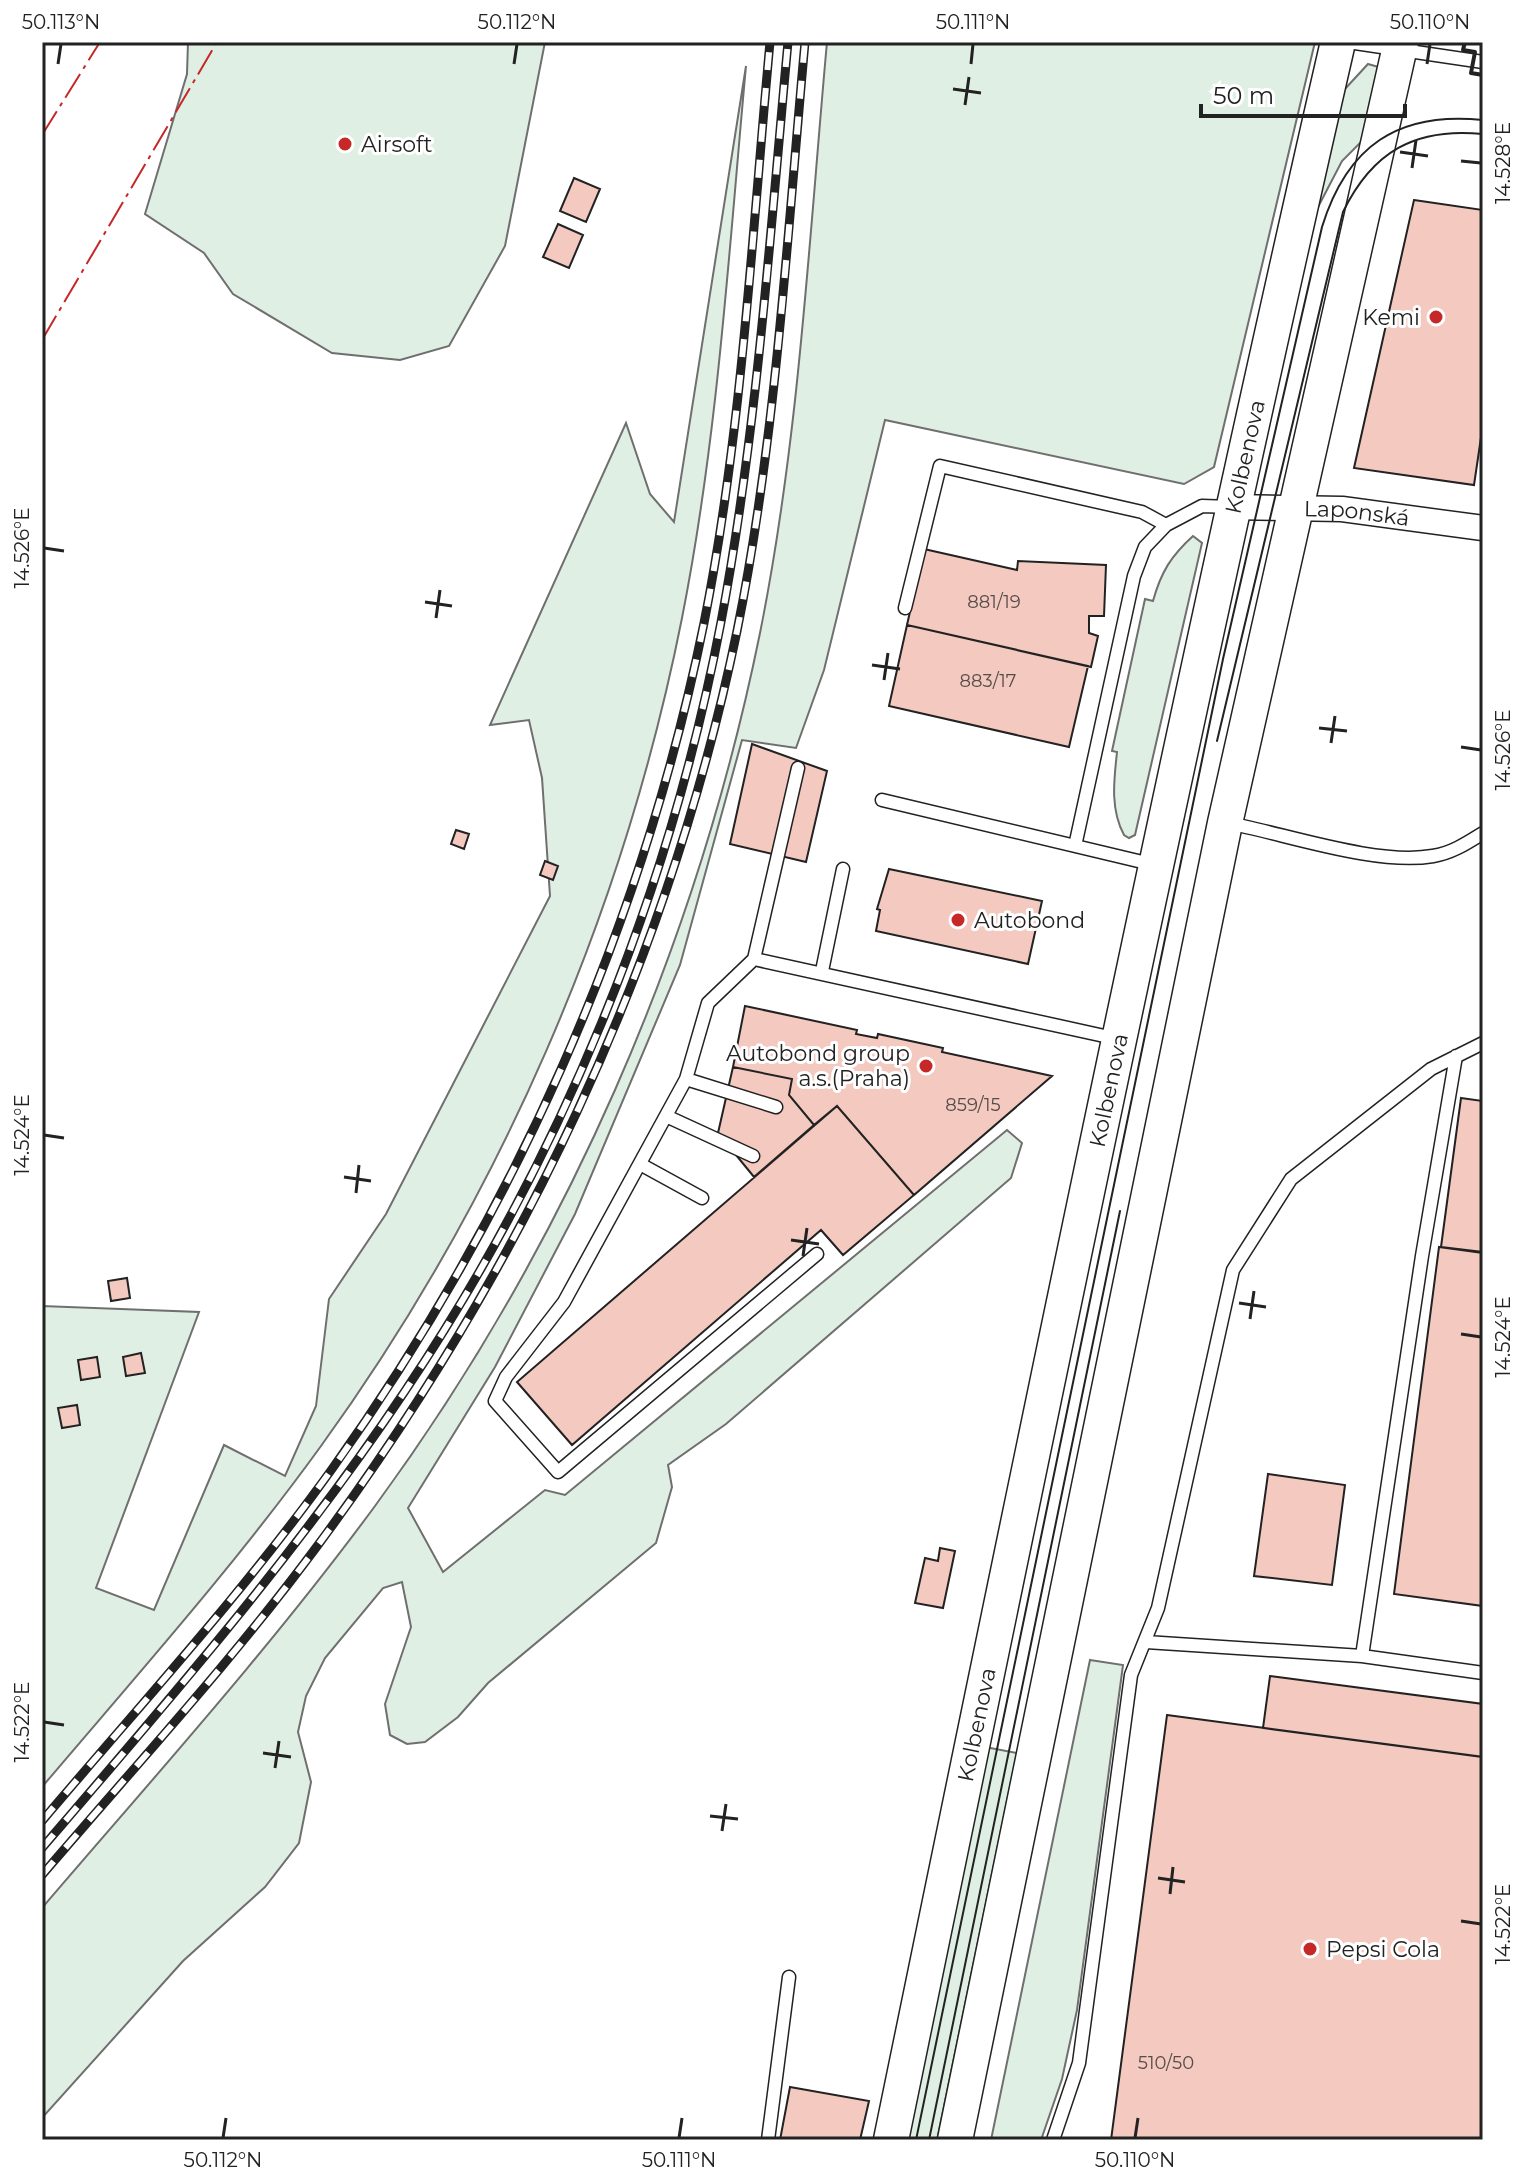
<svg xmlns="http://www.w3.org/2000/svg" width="1525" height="2182" viewBox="0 0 1525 2182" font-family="Montserrat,sans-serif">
<rect width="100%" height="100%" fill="#fff"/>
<!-- green -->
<path fill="#e0efe3" stroke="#6f6f6f" stroke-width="2" d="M188,42h357l-40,204 -56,100 -49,14 -68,-7 -99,-59 -29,-41 -59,-39 42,-140z
M827,42h488l-101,425 -30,17 -299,-64 -61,250 -28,78 -54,-8 -62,225 -105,249 -80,153 -87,141 35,64 102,-82 20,5 442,-365 15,13 -11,35 -285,246 -58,41 4,22 -16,56 -168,140 -30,34 -33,25 -18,2 -17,-9 -5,-31 26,-77 -9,-45 -19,6 -58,70 -19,38 -8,36 13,50 -12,61 -34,44 -82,74 -141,157v-210c113,-132 230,-262 333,-402 190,-259 321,-558 385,-873 39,-194 49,-394 67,-591z
M1368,64l14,4 -17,70 -23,23 -25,48 27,-119z
M746,66c-17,183 -28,370 -64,552 -59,297 -183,582 -361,828 -86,119 -184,229 -279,341v-481l157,6 -103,276 58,22 70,-165 61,31 31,-70 13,-107 57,-85 164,-318 -8,-118 -13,-58 -39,5 136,-302 24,71 24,28z
M1193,536l9,7 -67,292 -6,3 -5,-3c-14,-26 -10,-55 -7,-83l-5,-1 33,-152 8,2c8,-29 18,-45 40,-65z
M1090,1660l33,5 -46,345 -15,69 -21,61h-50z
M985,1747l32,6 -80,387h-29z"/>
<!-- building -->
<path fill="#f3c9c0" stroke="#222" stroke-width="2" d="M574,178l26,11 -14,33 -26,-11z
M1414,200l69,10v214l-9,61 -120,-17z
M558,224l25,11 -14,33 -26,-11z
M924,549l93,21 1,-9 88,4 -2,51h-15v17l9,3 -7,31 -184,-42z
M907,625l181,41 -19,81 -180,-41z
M752,744l75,27 -21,91 -76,-18z
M456,830l13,4 -5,15 -13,-5z
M545,861l13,5 -5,14 -13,-5z
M889,869l153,32 -14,63 -152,-33 4,-21 -3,-1z
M745,1006l112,24 -1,4 21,4 1,-4 65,14 -1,4 110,24 -138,119 -77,-89 -23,19 -25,-30 3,-16 -59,-12z
M733,1067l59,12 -3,16 25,30 -60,52 -36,-44z
M1461,1098l22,3v151l-42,-5z
M837,1106l77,89 -71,60 -22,-25 -249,215 -55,-63z
M1439,1247l44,6v353l-89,-12z
M127,1278l3,20 -19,3 -3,-20z
M141,1353l4,20 -19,3 -3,-19z
M97,1357l3,20 -19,3 -3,-20z
M77,1405l3,20 -18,3 -4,-20z
M1268,1474l77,11 -13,100 -78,-9z
M940,1548l15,3 -12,57 -28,-5 10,-45 13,3z
M1270,1676l213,28v53l-220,-29z
M1167,1715l316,42v383h-372z
M790,2087l79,14 -9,39h-80z"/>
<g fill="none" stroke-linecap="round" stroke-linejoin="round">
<defs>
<path id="service" d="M1348,42l135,20
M905,608l35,-142 202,46 24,13 36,-19 29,1
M882,800l273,65
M1228,823c58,11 149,43 205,33 19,-3 34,-13 50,-23
M1075,846l59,-270 11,-29 21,-22
M754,959l44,-191
M822,971l21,-102
M686,1079l90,28
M666,1116l87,40
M640,1164l62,34
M817,1254l-259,218 -63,-71 11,-24 58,-75 122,-223 22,-76 46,-44 364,80
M1146,1642l216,14 121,17
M1362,1656l60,-400 34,-200
M768,2140l21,-163
M1053,2140l26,-77 52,-388 27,-67 75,-338 58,-91 140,-110 52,-26"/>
<g id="minor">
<path id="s1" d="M1231,507l111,2 141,19"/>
</g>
<g id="secondary">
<path id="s2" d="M891,2140c144,-701 287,-1401 447,-2098"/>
<path d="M955,2140l270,-1317 176,-781"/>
</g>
</defs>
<!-- service casing -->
<use href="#service" stroke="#222" stroke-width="15"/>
<!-- minor casing -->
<use href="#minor" stroke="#222" stroke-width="27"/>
<!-- secondary casing -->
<use href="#secondary" stroke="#222" stroke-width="37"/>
<!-- service -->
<use href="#service" stroke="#fff" stroke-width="12"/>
<!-- minor -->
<use href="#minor" stroke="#fff" stroke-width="24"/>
<!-- secondary -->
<use href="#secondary" stroke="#fff" stroke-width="34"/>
<!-- tram -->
<path stroke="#222" stroke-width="2" d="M1217,741l126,-529c29,-60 72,-85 140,-78
M916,2140l307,-1481 99,-432c25,-81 76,-116 161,-107
M929,2140l191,-929"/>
<defs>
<path id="rail" d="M42,1821c98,-116 202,-229 290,-352 181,-253 310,-541 372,-846 38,-191 48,-388 66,-581
M42,1848c127,-148 255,-295 363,-457 155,-231 264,-495 316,-769 36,-191 49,-387 67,-580
M42,1875c93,-109 191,-215 276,-330 202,-273 350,-580 419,-914 39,-193 50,-393 68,-589"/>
</defs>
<!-- rail casing -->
<use href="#rail" stroke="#222" stroke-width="9"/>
<!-- rail -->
<use href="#rail" stroke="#fff" stroke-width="6" stroke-dasharray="18" stroke-linecap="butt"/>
<!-- wall -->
<path stroke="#222" stroke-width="4" d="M1465,42l-2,8 12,2 -4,21 12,2"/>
<!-- power -->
<path stroke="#c62828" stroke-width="2" stroke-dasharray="28 6 4 6" stroke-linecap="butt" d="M42,135l58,-93
M42,340l175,-298"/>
</g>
<!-- ticks -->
<path fill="none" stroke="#222" stroke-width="3" d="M58,64l3,-20M514,64l3,-20M971,64l2,-20M1427,64l3,-20M953,89l28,4M965,105l4,-28M1400,152l28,4M1461,161l20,2M1412,168l4,-28M44,548l20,3M425,602l27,4M436,618l4,-28M872,665l28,4M884,680l4,-27M1319,728l28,3M1331,743l4,-27M1461,747l20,3M44,1135l20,3M344,1177l27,4M356,1193l3,-28M791,1240l28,4M803,1256l4,-28M1239,1303l27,4M1250,1319l4,-28M1461,1334l20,3M44,1722l20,3M263,1753l28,4M275,1768l4,-27M710,1816l28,3M722,1831l4,-27M1158,1878l27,4M1170,1894l3,-27M1461,1921l20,3M223,2138l3,-20M679,2138l3,-20M1135,2138l3,-20"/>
<!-- markers -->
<g fill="#c62828" stroke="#fff" stroke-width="3">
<circle cx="345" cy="144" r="8"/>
<circle cx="1436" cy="317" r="8"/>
<circle cx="958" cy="920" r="8"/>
<circle cx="926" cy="1066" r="8"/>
<circle cx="1310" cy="1949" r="8"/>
</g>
<g text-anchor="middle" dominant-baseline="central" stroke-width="6" stroke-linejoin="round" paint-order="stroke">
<!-- number labels -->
<g font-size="18" fill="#564c4a">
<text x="994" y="602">881/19</text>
<text x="988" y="681">883/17</text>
<text x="973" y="1105">859/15</text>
<text x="1166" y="2063">510/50</text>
</g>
<!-- poi labels -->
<g font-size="22" fill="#222" stroke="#fff" text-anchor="start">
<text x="361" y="144">Airsoft</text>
<text x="1420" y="317" text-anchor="end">Kemi</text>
<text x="974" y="920">Autobond</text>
<text x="910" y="1053" text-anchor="end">Autobond group<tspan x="910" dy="25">a.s.(Praha)</tspan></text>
<text x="1326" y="1949">Pepsi Cola</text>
</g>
<!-- street labels -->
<g font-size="22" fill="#222" stroke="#fff">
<text stroke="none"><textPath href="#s2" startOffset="1720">Kolbenova</textPath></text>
<text stroke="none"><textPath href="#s1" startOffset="126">Laponská</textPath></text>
<text stroke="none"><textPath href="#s2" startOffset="1072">Kolbenova</textPath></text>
<text stroke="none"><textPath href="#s2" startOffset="424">Kolbenova</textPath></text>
</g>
</g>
<!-- border -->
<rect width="1525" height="2182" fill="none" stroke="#ffffff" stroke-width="88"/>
<!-- scale -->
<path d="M1201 104v12h204v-12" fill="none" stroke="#222222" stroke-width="4"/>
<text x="1213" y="104" font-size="24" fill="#222222" stroke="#ffffff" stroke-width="6" paint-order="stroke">50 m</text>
<rect x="44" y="44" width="1437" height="2094" fill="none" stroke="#222" stroke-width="3"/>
<g font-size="20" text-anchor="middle" fill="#222">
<text x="61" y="29">50.113°N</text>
<text x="517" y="29">50.112°N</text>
<text x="973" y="29">50.111°N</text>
<text x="1430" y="29">50.110°N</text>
<text transform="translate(1503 163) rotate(-90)" y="7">14.528°E</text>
<text transform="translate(22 548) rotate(-90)" y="7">14.526°E</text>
<text transform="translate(1503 750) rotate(-90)" y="7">14.526°E</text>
<text transform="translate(22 1135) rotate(-90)" y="7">14.524°E</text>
<text transform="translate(1503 1337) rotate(-90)" y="7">14.524°E</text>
<text transform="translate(22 1722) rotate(-90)" y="7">14.522°E</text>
<text transform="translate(1503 1924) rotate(-90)" y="7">14.522°E</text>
<text x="223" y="2167">50.112°N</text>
<text x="679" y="2167">50.111°N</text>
<text x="1135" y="2167">50.110°N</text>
</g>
</svg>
